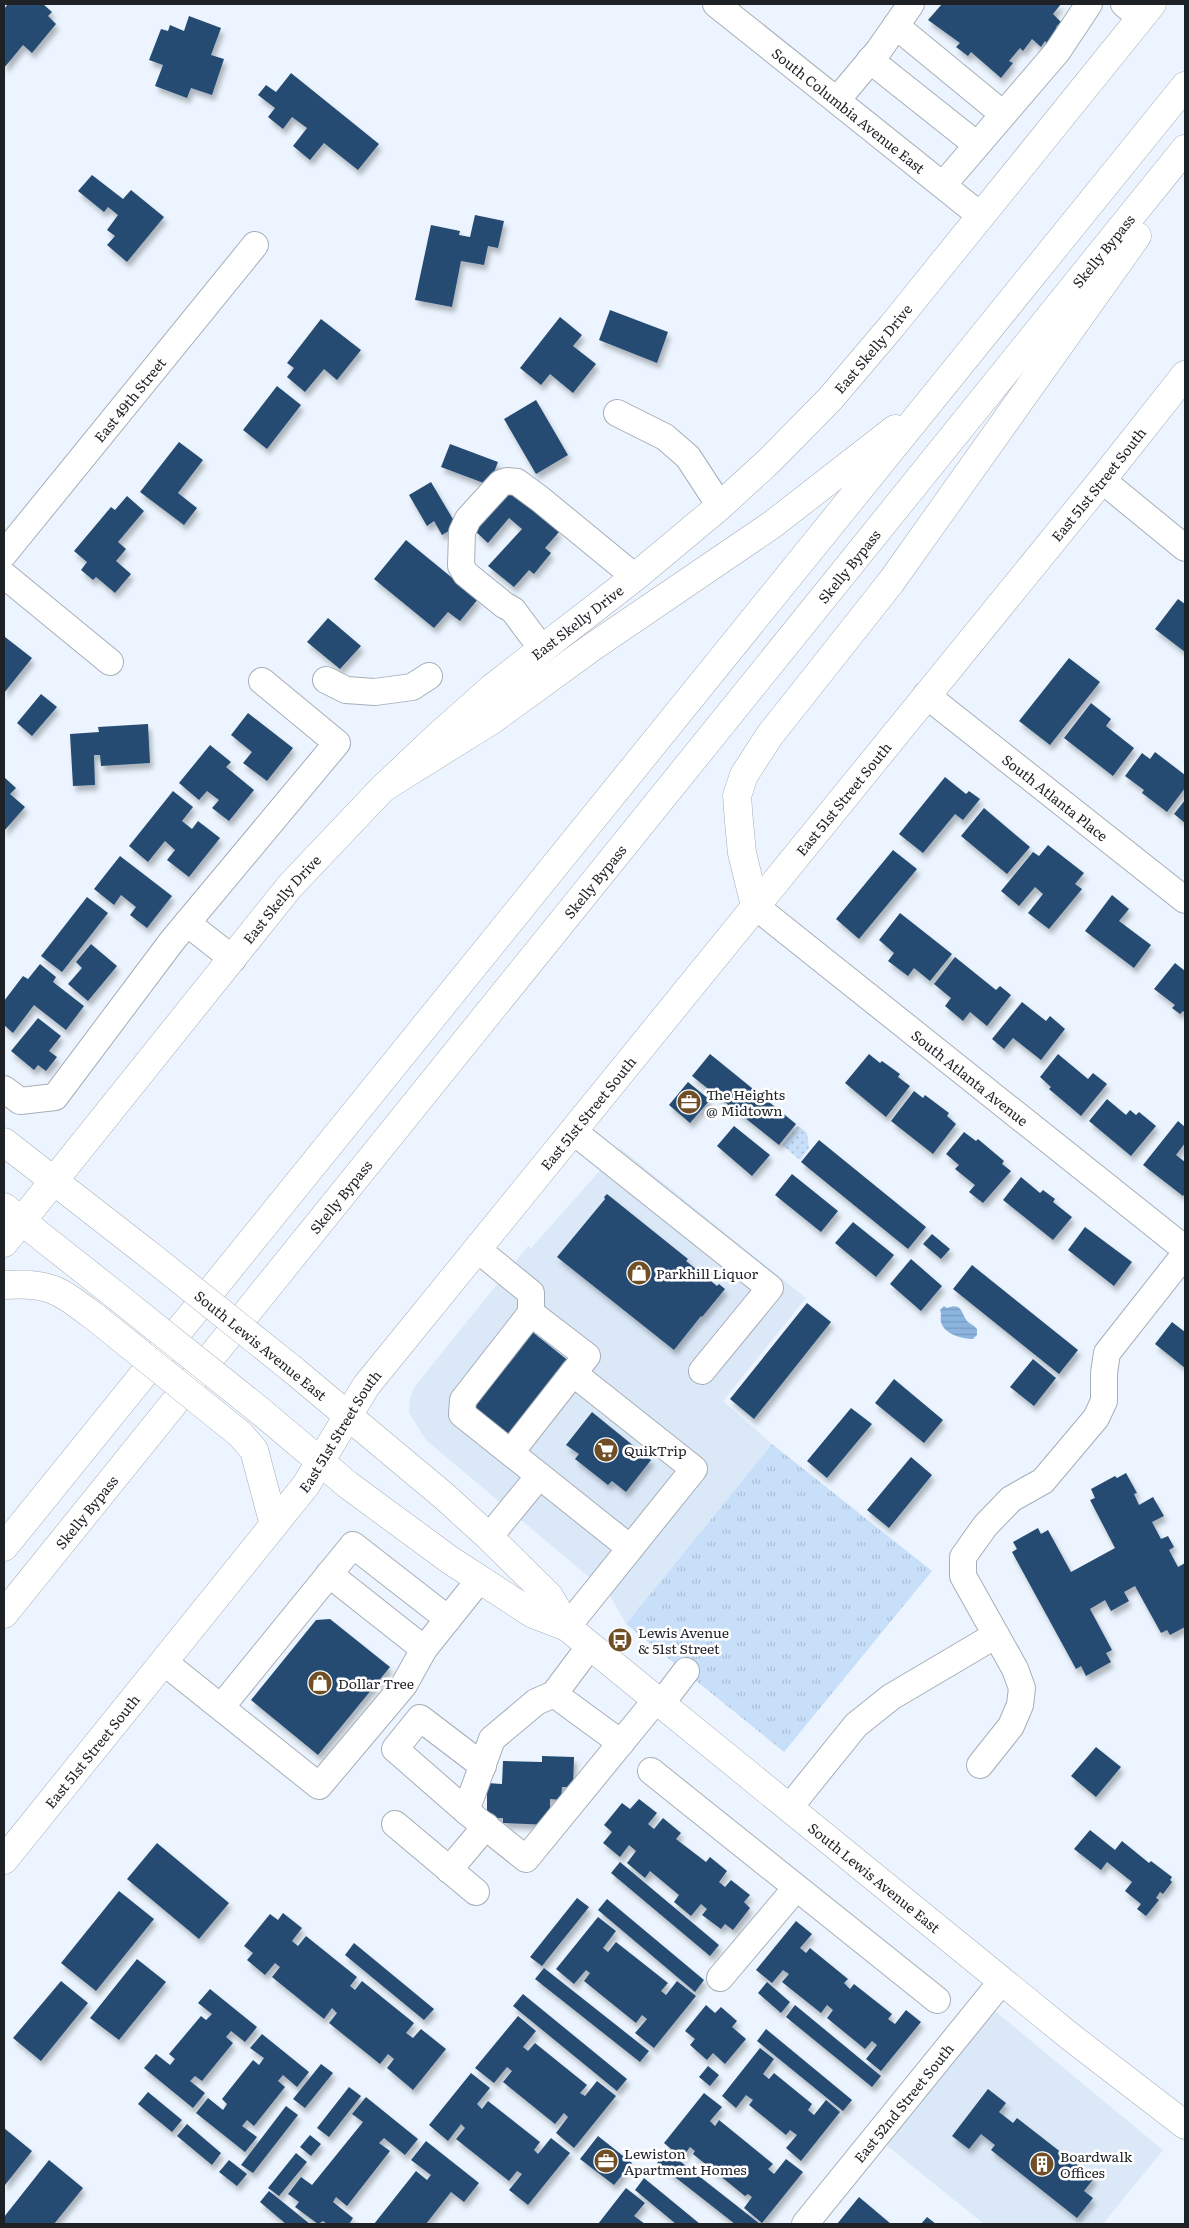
<svg xmlns="http://www.w3.org/2000/svg" width="1189" height="2228" viewBox="0 0 1189 2228" font-family="Literata,serif">
<defs>
<pattern id="grass-tufts" width="24" height="20" patternUnits="userSpaceOnUse" patternTransform="scale(1.25)"><rect width="24" height="20" fill="#c8dff9"/><path d="M3 7l-1-3M5 7V3M7 7l1-3M15 17l-1-3M17 17v-4M19 17l1-3" fill="none" stroke="#abbfd5"/></pattern>
<pattern id="park-dots" width="8" height="8" patternUnits="userSpaceOnUse" patternTransform="scale(1.25)"><rect width="8" height="8" fill="#c8dff9"/><path d="M2 2h.1M6 6h.1" fill="none" stroke="#abbfd5" stroke-width="1.8" stroke-linecap="round"/></pattern>
<pattern id="water-rules" width="6" height="5" patternUnits="userSpaceOnUse" patternTransform="scale(1.25)"><rect width="6" height="5" fill="#8bb4df"/><path d="M0 2.5h6" fill="none" stroke="#789abf"/></pattern>
<filter id="shadow"><feDropShadow dx="3" dy="5.5" stdDeviation="2.5" flood-color="#0004"/></filter>
</defs>
<rect width="100%" height="100%" fill="#ecf5ff"/>
<!-- built -->
<path fill="#dae8f8" d="M620,1148l186,150 -83,103 49,43 -146,180 -17,-30 -183,-154 -17,-27 1,-15 5,-12 113,-140 3,2z
M995,2011l168,139 -60,74h-119l-98,-79z"/>
<!-- grass -->
<path fill="url(#grass-tufts)" d="M772,1444l160,127 -148,181 -158,-128z"/>
<!-- park -->
<path fill="url(#park-dots)" d="M798,1126l9,7 2,15 -9,12 -18,-15z"/>
<!-- water -->
<path fill="url(#water-rules)" d="M944,1306l3,2c16,-6 14,6 20,13 3,3 7,4 10,8v6l-4,4c-11,0 -29,-5 -32,-17 -1,-5 1,-7 -1,-12z"/>
<!-- building -->
<path fill="#274c72" filter="url(#shadow)" d="M8,4h35l9,8 -4,4 8,8 -24,29 -9,-8 -19,23v-59z
M942,4h119l-8,10 8,8 -5,5 4,2 -12,15 -3,-3 -4,6 -9,-8 -9,12 -3,-3 -11,13 4,2 -12,15 -30,-26 -3,4 -12,-9 4,-4 -32,-23z
M189,16l32,12 -10,27 13,4 -12,36 -21,-7 -4,10 -32,-12 8,-21 -14,-5 12,-31 7,2 2,-6 14,6z
M291,73l88,71 -21,26 -34,-27 -14,17 -17,-14 14,-18 -15,-11 -9,12 -15,-12 7,-9 -17,-13 8,-10 10,7z
M92,175l31,24 8,-9 33,27 -37,45 -20,-17 8,-9 -8,-6 11,-15 -10,-8 -4,5 -26,-21z
M475,215l29,6 -6,27 -10,-2 -4,19 -23,-4 -9,46 -37,-7 16,-75 29,6 -1,4 11,2z
M610,310l58,22 -11,31 -58,-23z
M560,317l22,18 -9,11 23,18 -23,29 -23,-19 -9,11 -21,-17z
M321,319l40,31 -24,30 -13,-11 -19,23 -18,-15 7,-9 -7,-5z
M277,386l24,19 -34,44 -24,-19z
M536,400l32,55 -32,19 -32,-55z
M179,442l24,18 -25,33 19,15 -13,17 -44,-33z
M450,444l48,18 -9,23 -48,-18z
M431,482l26,44 -15,9 -8,-14 -7,5 -18,-31z
M509,490l50,42 -14,16 6,5 -17,21 -5,-4 -15,17 -26,-21 34,-37 -13,-11 -21,25 -13,-12z
M127,496l17,15 -26,31 8,7 -10,12 15,13 -16,19 -19,-16 -3,3 -12,-10 6,-8 -13,-11 37,-44 4,3z
M406,540l72,59 -18,22 -12,-9 -14,16 -60,-49z
M1178,599l7,5v48l-30,-23z
M328,618l33,28 -21,23 -33,-27z
M5,637l27,21 -28,35v-55z
M1069,658l31,24 -50,63 -31,-24z
M41,694l16,13 -25,29 -15,-13z
M1091,703l20,16 -5,7 28,22 -21,28 -49,-38z
M248,713l45,35 -26,33 -24,-18 9,-11 -21,-17z
M148,724l2,39 -49,3 -1,-11h-6l1,30 -22,1 -3,-52 29,-2 -1,-5z
M210,745l21,17 -5,5 28,23 -25,31 -17,-13 7,-8 -12,-9 -8,9 -20,-17z
M1155,752l30,23v13l-18,24 -25,-19 2,-3 -19,-14 17,-23 8,6z
M4,777l12,11 -6,6 15,13 -21,24z
M945,777l21,17 3,-3 11,8 -17,21 -8,-6 -32,39 -24,-19z
M173,791l20,16 -11,14 10,8 6,-8 22,17 -31,39 -22,-17 8,-10 -10,-9 -17,21 -19,-16z
M1185,800v23l-11,-9z
M984,808l46,39 -23,27 -46,-38z
M1048,845l36,28 -9,11 7,5 -33,40 -21,-16 15,-19 -8,-7 -16,19 -18,-15 32,-39 6,4z
M893,850l24,19 -58,70 -23,-20z
M120,856l52,40 -25,32 -17,-13 6,-8 -15,-12 -7,10 -20,-16z
M1112,895l17,14 -10,12 32,24 -17,23 -49,-37z
M87,897l21,16 -46,59 -21,-16z
M900,913l52,41 -22,27 -16,-13 -6,8 -20,-15 6,-8 -15,-13z
M91,944l26,22 -29,35 -20,-17 14,-16 -6,-6z
M955,957l41,33 4,-4 11,9 -24,31 -17,-14 -7,9 -18,-15 6,-8 -17,-14z
M1175,963l10,8v42l-2,-2 -3,3 -8,-6 3,-3 -21,-16z
M40,964l16,13 -3,5 31,24 -18,24 -32,-25 -21,28 -9,-8v-24l19,-25 5,3z
M1022,1002l24,19 4,-5 15,13 -24,31 -28,-22 -9,11 -12,-10z
M38,1018l23,18 -12,15 8,6 -11,14 -8,-6 -4,5 -23,-19z
M710,1054l86,70 -17,21 -87,-69z
M869,1054l11,9 2,-2 18,13 -2,3 12,9 -24,31 -41,-34z
M1058,1054l30,25 5,-6 14,11 -26,32 -32,-27 2,-2 -11,-10z
M688,1082l22,18 -20,23 -21,-18z
M914,1091l9,7 2,-3 24,18 -2,3 9,8 -23,30 -42,-33z
M1107,1099l19,16 4,-5 6,5 3,-3 17,14 -25,30 -42,-35z
M1178,1121l7,6v16l-9,12 9,7v31l-2,3 -40,-31z
M734,1126l36,29 -18,21 -35,-30z
M964,1132l12,9 2,-2 26,22 -2,3 9,7 -28,32 -14,-11 6,-7 -20,-16 4,-4 -13,-11z
M819,1140l107,87 -18,22 -107,-87z
M792,1174l46,37 -17,21 -46,-37z
M1021,1177l19,16 3,-3 12,9 -2,3 19,15 -19,23 -50,-40z
M607,1194l81,65 -2,2 31,25 2,-2 6,5 -23,28 -1,-1 -27,34 -117,-93 48,-58 -1,-2z
M853,1222l41,33 -18,22 -41,-34z
M1085,1227l47,35 -18,24 -46,-36z
M932,1234l18,15 -9,10 -18,-15z
M911,1259l31,27 -21,25 -31,-27z
M972,1265l106,85 -19,24 -106,-85z
M807,1303l24,19 -77,97 -24,-20z
M1172,1322l13,10v36l-30,-24z
M530,1330l40,32 -63,79 -41,-32z
M1033,1359l23,19 -22,28 -24,-19z
M894,1379l49,41 -19,23 -49,-40z
M851,1408l21,16 -45,54 -20,-17z
M592,1412l59,48 -25,32 -14,-11 -4,4 -33,-26 4,-5 -13,-9z
M911,1457l21,18 -43,53 -22,-18z
M1126,1473l11,20 -3,1 5,11 14,-8 11,19 -12,6 9,17 7,-3 6,11 -5,3 9,17 7,-4v64l-15,8 -3,-5 -6,3 -26,-47 -11,6 5,9 -18,10 -6,-11 -15,9 22,41 -6,3 5,9 -25,14 -5,-10 -5,3 -64,-117 5,-3 -4,-7 25,-14 3,6 7,-4 23,42 44,-24 -25,-48 5,-2 -4,-9 24,-13 2,2z
M330,1619l60,48 -72,88 -67,-55 65,-80z
M1096,1747l25,20 -25,30 -25,-21z
M542,1756l32,1 -1,30h-11l-1,13 -11,-1v26l-47,-2v-5h-16v-35l15,1 1,-23 39,1z
M639,1799l18,14 -9,11 6,5 9,-11 18,15 -5,6 30,23 4,-5 17,14 -8,11 6,5 6,-7 19,15 -6,7 6,6 -17,22 -8,-6 -4,5 -19,-14 5,-6 -6,-5 -10,12 -17,-14 5,-7 -29,-24 -5,7 -18,-15 9,-12 -7,-6 -9,12 -17,-14 9,-11 -8,-7 18,-22 8,6z
M1090,1830l25,20 7,-9 27,22 2,-2 21,16 -2,3 2,2 -9,12 -3,-2 -4,6 3,2 -13,16 -9,-7 4,-5 -16,-13 7,-9 -25,-20 -6,8 -27,-21z
M157,1843l72,60 -30,36 -72,-60z
M620,1862l99,83 -9,11 -99,-83z
M119,1891l35,28 -58,72 -35,-28z
M577,1898l12,9 -47,59 -12,-9z
M607,1899l97,81 -9,12 -97,-82z
M283,1913l19,15 -10,13 6,5 8,-10 51,41 -7,9 5,4 7,-9 52,42 -8,10 7,5 8,-9 25,20 -33,41 -26,-22 7,-9 -6,-5 -8,10 -51,-41 8,-10 -5,-5 -8,11 -52,-42 8,-10 -5,-4 -10,12 -18,-15 6,-7 -9,-7 26,-32 8,6z
M598,1917l18,14 -13,17 5,4 8,-10 52,41 -7,8 5,4 11,-14 19,15 -42,52 -19,-15 12,-14 -5,-4 -6,8 -52,-42 6,-8 -4,-3 -12,14 -18,-15z
M796,1921l16,13 -12,14 6,5 4,-5 38,31 -4,4 6,6 4,-5 38,30 -4,5 7,5 11,-14 15,12 -40,49 -15,-12 11,-14 -5,-4 -7,8 -38,-31 6,-8 -6,-5 -6,8 -39,-31 7,-8 -6,-4 -11,13 -16,-13z
M354,1943l80,66 -10,11 -79,-65z
M137,1959l29,23 -47,58 -29,-22z
M544,1968l105,83 -9,11 -105,-83z
M61,1981l27,22 -47,58 -28,-23z
M767,1982l23,20 -9,11 -23,-20z
M210,1989l47,38 -12,15 -14,-11 -5,6 7,6 -31,38 -7,-5 -5,5 15,12 -12,15 -49,-40 12,-14 14,11 5,-6 -6,-5 32,-38 5,4 6,-6 -14,-11z
M523,1994l104,85 -10,12 -104,-85z
M706,2005l9,8 6,-6 16,14 -5,6 14,12 -21,25 -12,-11 -6,7 -17,-15 5,-6 -10,-8z
M795,2005l86,71 -9,11 -86,-70z
M518,2016l18,15 -13,16 5,4 7,-8 52,42 -7,8 5,3 12,-15 19,15 -42,52 -18,-15 12,-16 -4,-4 -9,11 -52,-42 9,-11 -5,-4 -13,16 -19,-15z
M766,2029l86,71 -9,11 -86,-70z
M262,2034l47,38 -12,15 -14,-12 -5,6 7,6 -31,39 -7,-6 -5,6 15,11 -12,15 -49,-39 12,-15 15,12 4,-6 -5,-5 31,-39 6,5 5,-7 -14,-10z
M760,2048l14,11 -11,15 6,5 5,-6 38,31 -4,6 6,5 12,-15 14,12 -39,49 -15,-13 11,-13 -7,-5 -4,5 -37,-30 4,-5 -7,-5 -10,13 -14,-12z
M321,2064l12,9 -28,35 -12,-9z
M708,2066l11,9 -9,11 -11,-9z
M471,2073l19,15 -13,16 5,5 6,-8 52,41 -6,8 4,4 13,-16 19,15 -42,52 -19,-15 13,-16 -5,-3 -8,10 -53,-42 9,-11 -4,-4 -13,17 -19,-16z
M349,2087l12,9 -32,41 -12,-9z
M988,2089l18,14 -7,9 14,11 4,-5 77,60 -10,13 9,7 -16,20 -86,-68 4,-5 -14,-11 -12,15 -17,-13z
M148,2092l34,28 -10,12 -34,-28z
M704,2093l18,14 -12,14 5,5 4,-6 54,44 -5,5 6,5 12,-15 17,13 -41,51 -18,-15 8,-11 -4,-3 -3,2 -52,-42 2,-3 -5,-4 -8,11 -18,-15z
M366,2097l52,42 -13,16 -21,-17 -5,5 11,8 -43,55 -11,-9 -3,5 20,16 -4,6h-22l-4,-3 -5,3 -23,-17 4,-5 -11,-8 13,-17 11,8 51,-63 -11,-8z
M286,2106l12,9 -45,58 -12,-8z
M187,2124l34,29 -9,12 -35,-29z
M4,2128l28,23 -27,34 -1,-1z
M310,2135l11,9 -10,12 -11,-9z
M598,2136l34,27 -18,22 -34,-26z
M426,2141l53,42 -15,19 -13,-10 -25,32h-52l42,-53 11,9 4,-5 -20,-15z
M667,2151l93,73h-25l-78,-61z
M296,2153l11,9 -28,34 -11,-8z
M49,2160l34,28 -29,36h-50v-7z
M229,2160l18,14 -10,12 -18,-14z
M644,2178l56,46h-24l-41,-34z
M626,2188l19,15 -11,13 11,8h-47z
M269,2191l41,33h-24l-26,-22z
M859,2197l32,27h-54z
M927,2217l9,7h-15z"/>
<g fill="none" stroke-linecap="round" stroke-linejoin="round">
<defs>
<g id="minor">
<path id="s1" d="M716,4l265,212"/>
<path d="M1124,4l17,14"/>
<path d="M896,26l107,88"/>
<path d="M870,60l107,85"/>
<path d="M837,100l42,-50 32,-46"/>
<path d="M943,185l114,-133 32,-48"/>
<path d="M617,413l48,24 23,20 32,49"/>
<path d="M1102,480l83,68"/>
<path id="s2" d="M4,554l251,-309"/>
<path d="M4,575l106,87"/>
<path d="M542,649l-29,-39 -9,-5 -38,-31 -5,-8 1,-34 6,-13 33,-36 6,-2 10,1 23,17 95,78"/>
<path d="M326,680l20,10 29,2 37,-5 17,-11"/>
<path id="s3" d="M926,695l259,205"/>
<path id="s4" d="M755,906l430,343"/>
<path d="M187,923l46,36"/>
<path d="M4,1089l16,12 35,-4 117,-156 165,-198 -75,-62"/>
<path d="M573,1131l197,157 -68,83"/>
<path d="M477,1249l54,44v20l56,43 -14,17 121,96 -127,158"/>
<path d="M531,1313l-68,87 -1,14 168,134"/>
<path d="M511,1452l62,-79"/>
<path d="M489,1537l50,-61"/>
<path d="M329,1574l95,75"/>
<path d="M590,1646l-36,48 -18,8 -44,37 -26,72 60,48 130,-159"/>
<path d="M164,1662l155,124 85,-101 20,-36 56,-70"/>
<path d="M554,1694l67,49"/>
<path d="M661,1704l25,-33"/>
<path d="M222,1706l131,-161 95,74"/>
<path d="M980,1765l31,-39 9,-21 2,-17 -7,-19 -52,-93v-19l22,-31 26,-27 32,-18 53,-63 8,-17v-28l3,-20 78,-99"/>
<path d="M651,1771l286,229"/>
<path d="M789,1808l67,-83 35,-28 105,-62"/>
<path d="M466,1811l-71,-62 25,-31 63,48"/>
<path d="M395,1824l81,68"/>
<path d="M449,1870l37,-44"/>
<path d="M720,1978l76,-90"/>
<path id="s5" d="M805,2224l197,-243"/>
</g>
<g id="major">
<path d="M4,1142l144,112"/>
<path d="M4,1207l110,87"/>
<path id="s6" d="M4,1243l286,-357 93,-98 55,-52 54,-48 143,-111 85,-71 49,-45 61,-62 62,-73 260,-322"/>
<path d="M4,1285c47,-3 56,6 92,33"/>
<path d="M292,1369l152,127 45,41 60,59 18,31"/>
<path id="s7" d="M259,1410l89,75 102,75 83,54 34,13 505,411 113,87"/>
<path d="M240,1434l14,16 20,75"/>
<path id="s8" d="M4,1860l302,-375 60,-99 736,-906 83,-105"/>
</g>
<g id="highway">
<path d="M383,788l109,-68 99,-72 182,-124 122,-95"/>
<path d="M755,906l-13,-53 -3,-31 -2,-26 7,-21 26,-40 121,-153 246,-346"/>
<path d="M4,1547l1181,-1461"/>
<path id="s9" d="M4,1614l1181,-1465"/>
</g>
</defs>
<!-- minor casing -->
<use href="#minor" stroke="#a6aeb7" stroke-width="28"/>
<!-- major casing -->
<use href="#major" stroke="#a6aeb7" stroke-width="29"/>
<!-- highway casing -->
<use href="#highway" stroke="#a6aeb7" stroke-width="29"/>
<!-- minor -->
<use href="#minor" stroke="#fff" stroke-width="26"/>
<!-- major -->
<use href="#major" stroke="#fff" stroke-width="28"/>
<!-- highway -->
<use href="#highway" stroke="#fff" stroke-width="28"/>
<defs>
<path id="major-bridge" d="M148,1254l144,115
M114,1294l145,116
M96,1318l144,116"/>
</defs>
<!-- major-bridge casing -->
<use href="#major-bridge" stroke="#a6aeb7" stroke-width="29" stroke-linecap="butt"/>
<!-- major-bridge -->
<use href="#major-bridge" stroke="#fff" stroke-width="28"/>
</g>
<!-- icons -->
<defs>
<symbol id="office-disc" viewBox="-11 -11 22 22"><circle r="9.5" fill="#704f26" stroke="#fff"/><path d="M-6-3h4V-5.5h4V-3h4V5H-6ZM-1-4.5V-3h2v-1.5ZM-6 0V1H6V0Z" fill="#fff"/></symbol>
<symbol id="shop-disc" viewBox="-11 -11 22 22"><circle r="9.5" fill="#704f26" stroke="#fff"/><path d="M-5-2.5h2.3a2.7 3.5 0 0 1 5.4 0H5L5.5 6h-11ZM-1.5-2.5h3a1.5 2.3 0 0 0-3 0Z" fill="#fff"/></symbol>
<symbol id="supermarket-disc" viewBox="-11 -11 22 22"><circle r="9.5" fill="#704f26" stroke="#fff"/><path d="M-6-5.5h2.5l.6 2H6L4.5 2H-2.5L-4.4-4H-6ZM-1.5 3.2a1.3 1.3 0 1 0 .1 0ZM3 3.2a1.3 1.3 0 1 0 .1 0Z" fill="#fff"/></symbol>
<symbol id="bus-disc" viewBox="-11 -11 22 22"><circle r="9.5" fill="#704f26" stroke="#fff"/><path d="M-5-6H5V4H4V6H2V4H-2V6H-4V4H-5ZM-3.5-4V0h7V-4ZM-3.5 1.2v1.5H-2V1.2ZM2 1.2v1.5H3.5V1.2Z" fill="#fff"/></symbol>
<symbol id="building-disc" viewBox="-11 -11 22 22"><circle r="9.5" fill="#704f26" stroke="#fff"/><path d="M-4-6H4V6H1V3H-1V6H-4ZM-2.5-4.3h1.7v1.8h-1.7ZM.8-4.3h1.7v1.8H.8ZM-2.5-1h1.7V.8h-1.7ZM.8-1h1.7V.8H.8Z" fill="#fff"/></symbol>
</defs>
<g fill-rule="evenodd">
<use href="#office-disc" x="675" y="1088" width="28" height="28"/>
<use href="#shop-disc" x="625" y="1259" width="28" height="28"/>
<use href="#supermarket-disc" x="592" y="1436" width="28" height="28"/>
<use href="#bus-disc" x="606" y="1626" width="28" height="28"/>
<use href="#shop-disc" x="306" y="1669" width="28" height="28"/>
<use href="#office-disc" x="592" y="2147" width="28" height="28"/>
<use href="#building-disc" x="1028" y="2150" width="28" height="28"/>
</g>
<g text-anchor="middle" dominant-baseline="central" stroke-width="5" stroke-linejoin="round" paint-order="stroke">
<!-- street labels -->
<g font-size="14" fill="#1e2125" stroke="#fff">
<text stroke="none"><textPath href="#s1" startOffset="170">South Columbia Avenue East</textPath></text>
<text stroke="none"><textPath href="#s9" startOffset="1751">Skelly Bypass</textPath></text>
<text stroke="none"><textPath href="#s6" startOffset="1252">East Skelly Drive</textPath></text>
<text stroke="none"><textPath href="#s2" startOffset="199">East 49th Street</textPath></text>
<text stroke="none"><textPath href="#s8" startOffset="1759">East 51st Street South</textPath></text>
<text stroke="none"><textPath href="#s9" startOffset="1346">Skelly Bypass</textPath></text>
<text stroke="none"><textPath href="#s6" startOffset="848">East Skelly Drive</textPath></text>
<text stroke="none"><textPath href="#s3" startOffset="165">South Atlanta Place</textPath></text>
<text stroke="none"><textPath href="#s8" startOffset="1354">East 51st Street South</textPath></text>
<text stroke="none"><textPath href="#s9" startOffset="941">Skelly Bypass</textPath></text>
<text stroke="none"><textPath href="#s6" startOffset="442">East Skelly Drive</textPath></text>
<text stroke="none"><textPath href="#s4" startOffset="275">South Atlanta Avenue</textPath></text>
<text stroke="none"><textPath href="#s8" startOffset="949">East 51st Street South</textPath></text>
<text stroke="none"><textPath href="#s9" startOffset="536">Skelly Bypass</textPath></text>
<text transform="translate(261 1345) rotate(39)">South Lewis Avenue East</text>
<text stroke="none"><textPath href="#s8" startOffset="545">East 51st Street South</textPath></text>
<text stroke="none"><textPath href="#s9" startOffset="131">Skelly Bypass</textPath></text>
<text stroke="none"><textPath href="#s8" startOffset="140">East 51st Street South</textPath></text>
<text stroke="none"><textPath href="#s7" startOffset="775">South Lewis Avenue East</textPath></text>
<text stroke="none"><textPath href="#s5" startOffset="156">East 52nd Street South</textPath></text>
</g>
<!-- poi labels -->
<g font-size="14" fill="#1e2125" stroke="#fff" text-anchor="start">
<text x="706" y="1094">The Heights<tspan x="706" dy="16">@ Midtown</tspan></text>
<text x="656" y="1273">Parkhill Liquor</text>
<text x="624" y="1450">QuikTrip</text>
<text x="638" y="1632">Lewis Avenue<tspan x="638" dy="16">&amp; 51st Street</tspan></text>
<text x="338" y="1683">Dollar Tree</text>
<text x="624" y="2153">Lewiston<tspan x="624" dy="16">Apartment Homes</tspan></text>
<text x="1060" y="2156">Boardwalk<tspan x="1060" dy="16">Offices</tspan></text>
</g>
</g>
<!-- border -->
<rect width="1189" height="2228" fill="none" stroke="#1e2125" stroke-width="10"/>
</svg>
